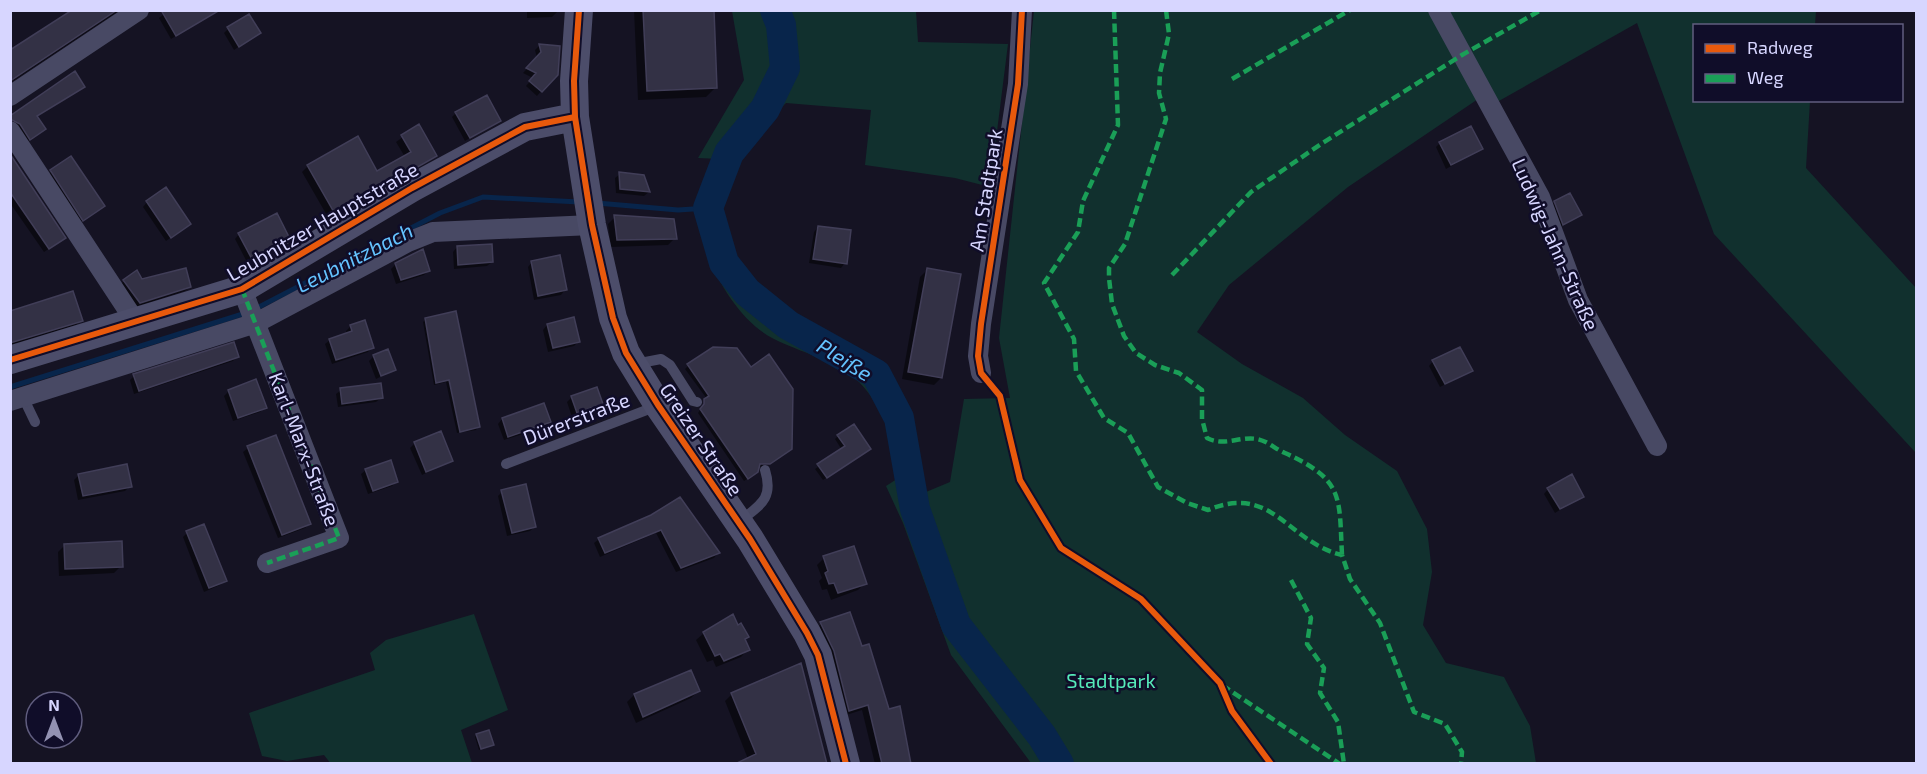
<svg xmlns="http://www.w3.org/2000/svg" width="1927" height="774" viewBox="0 0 1927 774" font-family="'Exo 2',sans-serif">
<rect width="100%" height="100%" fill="#151323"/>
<!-- green -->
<path fill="#11302e" d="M732,11h184l2,31 90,2 -18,143 -35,-9 -90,-13 6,-55 -85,-7 -40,40 -17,29 -10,42 11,38 14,25 36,31 92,49 22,33 18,43 6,44 8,15 24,-10 14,-83 46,-1 -11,-60 35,-327h782l-1,14 -121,1v74l116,1 -4,67 110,120v165l-202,-219 -77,-211 -147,83 -6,-11 -136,92 -119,98 -32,47 45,32 61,34 42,37 52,36 30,58 5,43 -9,53 23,38 58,14 26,49 6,37h-505l-80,-108 -48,-132 -17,-37 14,-9c-7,-36 -15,-68 -41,-95 -17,-19 -62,-31 -85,-43 -39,-19 -74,-83 -75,-125 -1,-13 15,-42 21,-55l-22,-1 46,-78z
M474,614l34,96 -47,20 11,33 -141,1 -7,-9 -37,6 -25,-5 -13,-43 126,-43 -5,-17 16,-13z"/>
<!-- shadow -->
<path fill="#0007" d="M75,10h45l-110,73v-31z
M169,10l39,6 -37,23 -12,-21z
M527,10h32l-7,7 -25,1z
M634,10h78l4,77 -10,10 -68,3z
M228,29l31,4 -25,17 -10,-17z
M540,45l16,29 -19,22 -11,-10 7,-8 -10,-5 14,-15 -2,-8z
M83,87l-47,30 3,16 -14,10 -15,-25z
M456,113l43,7 -34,21 -13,-24z
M418,126l17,29 -106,64 -27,-47 6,-6 69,7 28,-16 -9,-15z
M1440,143l41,6 -35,20 -10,-22z
M10,156l49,86 -15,10 -34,-49z
M51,172l52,34 -25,18 -31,-48z
M620,174l23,3 6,15 -5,4 -28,-3 -1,-15z
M147,202l43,22 -24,17 -23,-34z
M1555,202l25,13 -22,13 -8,-21z
M615,217l60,21 -7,7 -57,2 -3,-23z
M818,227l27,36 -4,5 -32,-5 5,-31z
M239,234l50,6 -40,26 -14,-27z
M457,247l35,15 -5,4 -33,3 -1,-17z
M532,262l33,28 -4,5 -27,5 -6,-33z
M396,264l33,6 -5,5 -28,9 -5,-15z
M927,270l14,108 -7,7 -32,-6 18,-102z
M137,272l5,9 48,6 -5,4 -50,16 -16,-22z
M10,312l71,8 -5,5 -66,20z
M426,319l52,108 -2,3 -19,3 -11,-51 -12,3 -11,-63z
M547,325l32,16 -5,5 -26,6 -5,-22z
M351,326l21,21 -4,5 -36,12 -7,-20 5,-4 17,-6 -1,-3z
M374,356l20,14 -18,9 -7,-18z
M237,357l-4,4 -99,33 -4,-14 4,-4z
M1433,361l38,10 -31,16 -11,-21z
M688,366l99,86 -22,15h-7l-5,8 -9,6 -46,-68 9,-14 -22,-30z
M341,390l40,8 -5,4 -38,5 -2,-13z
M229,391l36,16 -5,5 -27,9 -9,-25z
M572,397l29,7 -5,5 -24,8 -5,-15z
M502,419l47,3 -4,5 -41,13 -6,-16z
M838,436l28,16 -43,28 -8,-11 27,-19 -7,-11z
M415,443l36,18 -29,14 -12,-27z
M248,448l62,75 -5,5 -27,10 -35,-86z
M366,470l31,11 -5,5 -24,8 -7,-20z
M79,475l51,11 -5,5 -47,9 -4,-20z
M1548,489l34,7 -27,17 -11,-19z
M502,492l33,34 -5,5 -23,5 -9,-40z
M652,516l66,37 -4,5 -38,14 -20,-39 -56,24 -6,-14 5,-4z
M187,533l38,48 -5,4 -16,7 -21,-55z
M65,545l56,21 -7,7 -55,3 -1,-24z
M824,558l41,25 -7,7 -27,10 -4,-11 -5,1 -3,-9 3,-3 -5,-13z
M849,614l12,34 47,116h-33l-13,-54 -19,6 -28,-86 6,-6z
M704,633l40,7 4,9 -7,8 -25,10 -3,-7 -6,2 -11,-22z
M800,665l25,99 -77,-5 -23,-58 7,-7z
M690,672l8,19 -7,7 -55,25 -9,-21 7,-7z
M477,735l15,10 -13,5 -4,-13z"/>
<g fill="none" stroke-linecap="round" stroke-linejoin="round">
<!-- stream -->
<path stroke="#08254b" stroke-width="5" d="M597,203l81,7 30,-2
M255,309l185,-96 43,-16 96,5
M10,387l236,-74"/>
<!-- river -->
<path stroke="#08254b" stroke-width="30" d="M775,10l6,15 4,43 -20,41 -36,44 -21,55 16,55 23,29 41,33 88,49 23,44 16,91 41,116 86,111 17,28"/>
</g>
<!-- building -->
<path fill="#333145" stroke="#413e58" stroke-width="1.5" d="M72,10h45l-107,71v-31z
M161,10h59l-44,26z
M643,10h71l3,78 -70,3z
M249,14l12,19 -22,14 -12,-20z
M539,44l21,2 -2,29 -16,17 -13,-11 7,-8 -10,-5 15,-16z
M75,71l10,16 -48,29 9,13 -16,11 -10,-16 -10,-5v-3z
M487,95l14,26 -31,17 -15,-26z
M419,124l18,32 -102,58 -28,-49 51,-29 19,35 34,-19 -10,-17z
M1471,126l12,23 -32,16 -12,-23z
M10,154l56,84 -17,11 -39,-57z
M71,156l34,50 -22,15 -33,-51z
M619,172l25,3 6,17 -30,-3z
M166,187l25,37 -20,14 -25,-37z
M1570,193l12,22 -19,10 -9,-24z
M277,213l14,28 -37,22 -16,-30z
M614,215l60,4 3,20 -60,1z
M818,226l33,4 -4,34 -34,-5z
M492,244l1,18 -35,3 -1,-19z
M423,249l7,22 -29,9 -6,-17z
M560,255l7,35 -29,6 -7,-35z
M186,268l5,19 -51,16 -17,-23 14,-10 5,9z
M927,268l34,6 -19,104 -34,-6z
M73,291l10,30 -73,22v-32z
M456,311l24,116 -20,5 -11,-52 -13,3 -11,-65z
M574,317l6,25 -27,6 -6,-24z
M365,320l9,28 -38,12 -7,-21 23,-8 -2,-6z
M234,342l5,15 -100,34 -6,-17z
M713,347l24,1 14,19 18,-13 24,35 -1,60 -22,15h-10l-2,8 -10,7 -48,-70 4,-5v-5l5,-3 -22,-32z
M1460,347l13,24 -28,13 -13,-24z
M388,349l8,21 -15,6 -8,-21z
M256,379l11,29 -29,10 -10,-28z
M381,383l2,15 -41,6 -2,-16z
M597,387l6,17 -26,9 -6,-17z
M544,403l7,19 -43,15 -6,-19z
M854,424l17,25 -44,29 -10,-14 28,-18 -8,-11z
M441,431l12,30 -27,11 -12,-30z
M276,435l35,89 -29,11 -35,-89z
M391,460l7,22 -25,9 -8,-22z
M127,464l5,23 -49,9 -5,-22z
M1572,474l12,23 -24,12 -13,-21z
M526,484l10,43 -24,6 -11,-43z
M680,497l40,56 -39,15 -20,-38 -56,23 -7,-15 53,-23z
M204,524l23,57 -18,7 -23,-57z
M122,541l1,26 -58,2 -1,-25z
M854,546l13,38 -29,9 -4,-10 -5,1 -4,-11 3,-2 -5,-15z
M850,612l12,34 7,-2 20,65 11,-3 11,58h-29l-14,-59 -19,6 -15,-60 -14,-29z
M733,614l5,11 3,-2 8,14 -4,2 5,11 -26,11 -4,-7 -5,2 -12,-24z
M801,663l26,101h-92l21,-10 -25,-61z
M691,670l9,21 -57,26 -9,-23z
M489,730l5,15 -13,4 -5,-15z"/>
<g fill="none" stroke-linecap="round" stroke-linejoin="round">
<!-- lane -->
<path stroke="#484964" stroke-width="10" d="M635,364l26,-5 9,6 23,36 4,1
M23,397l12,25
M506,464l151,-58
M739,522c21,-17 35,-23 26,-52"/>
<!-- street -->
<path stroke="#484964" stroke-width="20" d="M1438,10l102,187 38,103 79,146
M10,96l129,-86
M10,131l125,190
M242,289l97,249 -72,25
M981,373l-3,-17 3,-32 37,-240 4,-74
M10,401l246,-78 152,-81 25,-10 159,-7"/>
<!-- secondary -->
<path stroke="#4c4d6a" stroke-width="28" d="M579,10l-5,71 1,36 17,108 21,93 13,35 32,52 92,134 57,94 11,22 28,109
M10,360l232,-71 170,-101 113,-61 50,-10"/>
<!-- quiet -->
<path stroke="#1a9f57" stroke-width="4.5" stroke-dasharray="9 4.5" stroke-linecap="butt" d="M1114,10l4,115 -35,76 -5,31 -34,51 30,56 2,32 28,47 24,15 30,54 29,16 21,7c65,-27 79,32 134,45l8,24 30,44 34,89 31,12 17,28 -1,12
M1166,10l3,24 -9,39 -1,20 7,26 -41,125 -16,24v10l3,26 12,32 12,17 19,12 24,8 23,17v29l5,19c18,9 32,-2 50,1 11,2 18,10 28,14 59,27 54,43 57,102
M1232,79l118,-69
M1172,275l79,-83 70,-48 141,-89 79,-45
M242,289l97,249 -72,25
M1291,580l20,38 -4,26 17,24 -4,25 18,29 6,42
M1222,685l118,79"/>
<defs>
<path id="cycleway" d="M579,10l-5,71 1,36 17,108 21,93 13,35 32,52 92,134 57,94 11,22 28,109
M1022,10l-4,74 -37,240 -3,32 3,17 19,23 20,84 41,68 80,51 79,84 12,28 39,53
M10,360l232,-71 170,-101 113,-61 50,-10"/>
</defs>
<!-- cycleway casing -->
<use href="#cycleway" stroke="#100d29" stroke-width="10"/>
<!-- cycleway -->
<use href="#cycleway" stroke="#e8590c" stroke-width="6"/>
</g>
<g text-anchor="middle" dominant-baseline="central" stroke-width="5" stroke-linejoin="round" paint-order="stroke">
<!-- street labels -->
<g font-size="20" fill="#d7d6ff" stroke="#100d29">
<text transform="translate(985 190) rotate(-81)">Am Stadtpark</text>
<text transform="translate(322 221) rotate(-30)">Leubnitzer Hauptstraße</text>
<text transform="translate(1556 244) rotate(66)">Ludwig-Jahn-Straße</text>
<text transform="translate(576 418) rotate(-21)">Dürerstraße</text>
<text transform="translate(702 439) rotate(56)">Greizer Straße</text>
<text transform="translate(305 449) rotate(69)">Karl-Marx-Straße</text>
</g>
<!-- park labels -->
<g font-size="20" fill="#56ebba" stroke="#100d29">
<text x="1111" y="680">Stadtpark</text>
</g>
<!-- water labels -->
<g font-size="21" font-style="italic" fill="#64c3ff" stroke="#100d29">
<text transform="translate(354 257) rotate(-27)">Leubnitzbach</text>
<text transform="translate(845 359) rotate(32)">Pleiße</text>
</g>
</g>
<!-- border -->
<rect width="1927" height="774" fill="none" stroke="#d7d6ff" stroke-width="24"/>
<!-- legend -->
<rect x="1693" y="24" width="210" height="78" fill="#100d29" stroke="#605d7f" stroke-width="1.5"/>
<rect x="1705" y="44" width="30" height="9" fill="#e8590c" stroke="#605d7f" stroke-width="1.5"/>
<text x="1747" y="54" font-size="18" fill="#d7d6ff">Radweg</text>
<rect x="1705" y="74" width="30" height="9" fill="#1a9f57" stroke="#605d7f" stroke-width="1.5"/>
<text x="1747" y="84" font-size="18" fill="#d7d6ff">Weg</text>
<!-- north arrow -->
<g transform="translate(54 720)"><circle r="28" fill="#100d29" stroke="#605d7f" stroke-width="1.5"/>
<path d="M0-4.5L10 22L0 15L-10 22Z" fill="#9392b2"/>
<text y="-9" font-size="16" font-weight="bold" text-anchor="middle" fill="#d7d6ff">N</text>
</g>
</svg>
